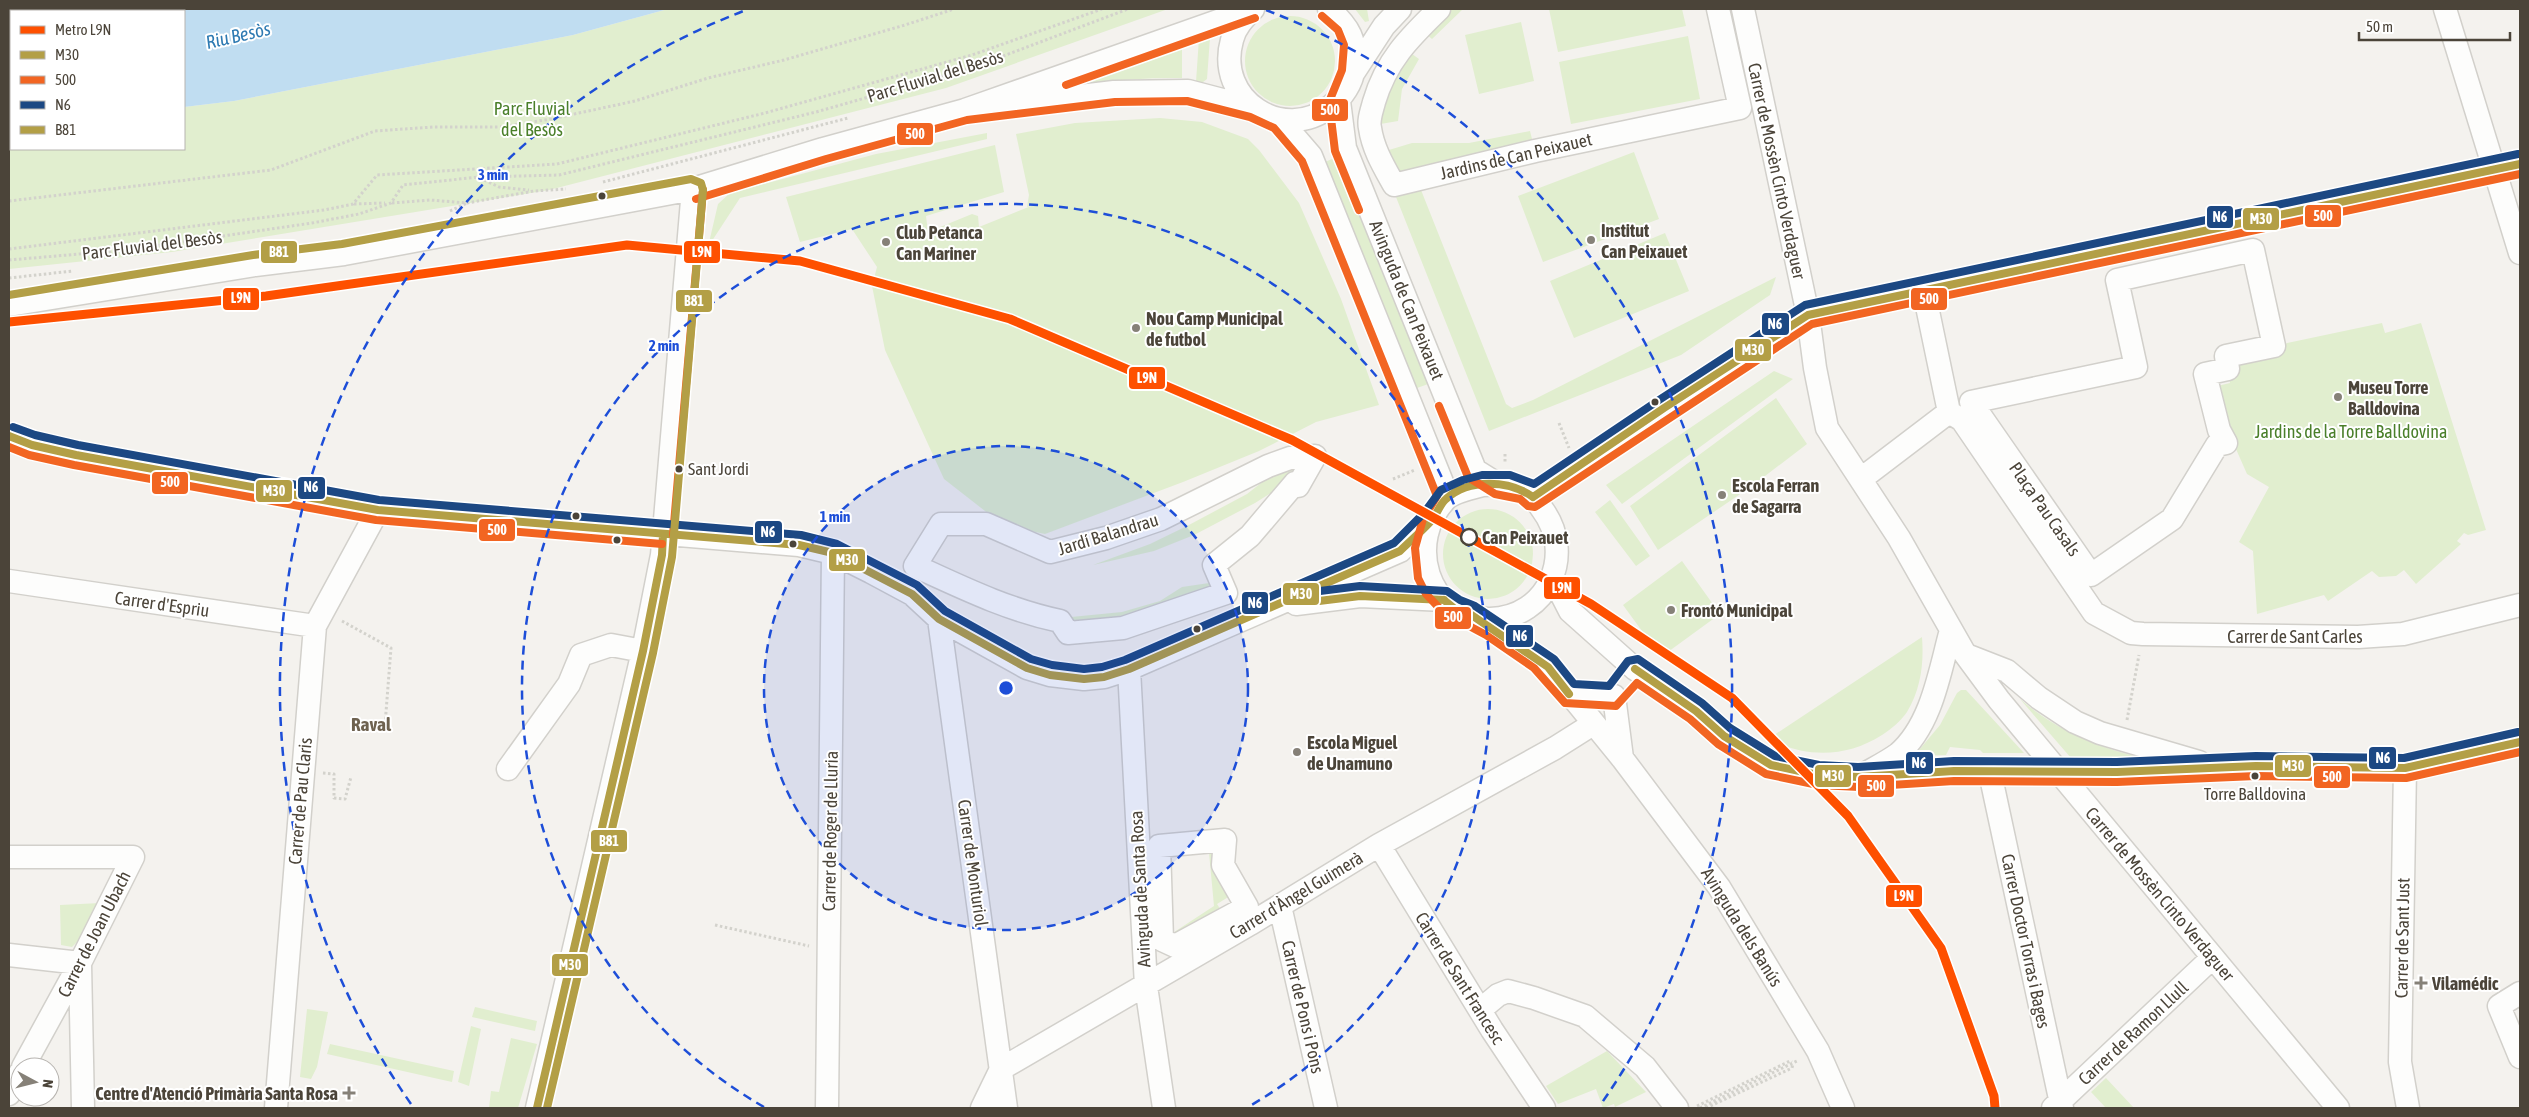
<svg xmlns="http://www.w3.org/2000/svg" width="2529" height="1117" viewBox="0 0 2529 1117" font-family="'Asap Condensed',sans-serif">
<rect width="100%" height="100%" fill="#f4f2ee"/>
<!-- green -->
<path fill="#e1eecf" d="M668,9h500l-222,79 -397,102 -377,62 -163,17v-145h2v25h173v-42l50,-6 339,-66z
M1355,9h12l2,12 -4,1z
M1439,9h24l-31,30 -13,-11z
M1549,9h133l4,17 -128,26z
M1245 61a45 45 0 1 1 90 0a45 45 0 1 1-90 0Z
M1521,22l13,59 -55,13 -14,-59z
M1208,36l2,2 -3,41 -4,3h-7l3,-44z
M1688,36l12,63 -129,25 -12,-62z
M1182,43v35c-53,-1 -102,6 -154,16z
M1401,46l18,13 -17,30 -4,32 -29,5z
M1160,118l42,4 46,17 11,11 40,53 42,96 38,106 -63,17 -57,29 -76,31 -138,52 -19,-4 -32,-12 -50,-39 -59,-129 -13,-64 5,-19 -25,-38 -52,13 -14,-45 209,-52 9,47 -78,24 2,16 44,-18 6,2 1,11 62,-25 -14,5 2,-12 -13,-61 59,-11z
M1530,131l5,20 -141,34 -15,-32 33,-10h57z
M987,133v6l-247,59 -32,49 10,-43 12,-11 146,-39z
M1634,152l25,67 -116,43 -25,-66z
M1339,156l92,227 -14,5 -92,-226z
M1421,190l85,214 6,4 21,-8 243,-123 -6,18 -89,60 -192,76 -93,-234z
M1665,233l24,58 -115,47 -24,-57z
M2382,323l3,10 36,-10 65,207 -18,5 -4,-2 -7,8 4,3 -45,40 -12,-14 -8,6 -17,1 -7,-6 -44,30 -4,-6 -67,19 -4,-63 -14,-9 30,-55 -22,-13 -38,-86 21,-5 -4,-27z
M1774,371l19,8 -171,125 -16,-19z
M1776,398l31,46 -55,42 -94,64 -28,-44z
M1315,456l-30,28 -30,19 -61,32 -40,16 -61,14 57,-21 37,-18 60,-32 23,-18z
M1610,500l40,56 -14,10 -41,-54z
M1443 554a45 45 0 1 1 90 0a45 45 0 1 1-90 0Z
M1682,561l38,53 -59,43 -38,-52z
M1216,582l-35,25 -17,8 -98,7 5,-5 51,-5 38,-11 22,-14z
M1922,637c2,26 -1,52 -15,75 -6,9 -16,17 -25,23 -36,23 -76,23 -114,4z
M1961,690h5l58,63h-41l-3,-3 -30,-3 -4,8 -32,1 26,-31 17,-32z
M2020,699c36,31 79,50 125,59h-74z
M1208,842l30,49 -21,13 9,14 -64,22 52,-34z
M100,903l-21,37 -7,7 -11,-2 -1,-40z
M475,1007l62,14 -2,10 -63,-14z
M307,1009l21,3 -11,55 -6,12 -11,-2z
M471,1026l10,3 -12,57 -11,-4z
M511,1038l26,6 -19,64h-29l2,-17 8,1z
M330,1044l124,27 -2,11 -125,-28z
M1607,1051l39,41 -31,15 -1,-3 -11,4 -7,-19 -38,15 -12,-18z
M2106,1078l28,30h-28l-15,-16z"/>
<!-- water -->
<path fill="#c0ddf1" d="M9,9h659l-95,26 -339,66 -50,6v-96h-173v113h-2z"/>
<g fill="none" stroke-linecap="round" stroke-linejoin="round">
<defs>
<path id="minor" d="M1253,9c-9,9 -18,18 -21,31 -17,60 51,104 99,66 12,-9 21,-23 23,-38 3,-28 -5,-41 -25,-59
M1439,9c-30,29 -53,52 -65,93 -2,8 -6,18 -4,26 3,21 14,39 24,57l141,-34 205,-43 -22,-99
M1743,9l65,306 7,53 12,60 72,110 66,116 34,46 339,408
M2445,9l75,244
M1354,72l30,-46 16,-17
M1339,101l6,47 130,322 24,15
M1005,105l109,-13 74,-1 65,17
M1280,120l31,36 137,341
M2253,250l21,96 -48,10 2,13 -23,5 14,56 7,13 -9,2 -45,74 -81,56 -120,-173 165,-35 -19,-87z
M1924,292l25,120 13,8 132,193 37,20 12,1 215,3 45,-3 117,-29
M9,305l246,-40 89,-11 349,-65 130,-40 142,-39 287,-101
M9,436l23,9 44,10 302,55 421,35 34,8 38,19 41,22 27,25 88,49 23,7 34,4 20,-2 25,-8 271,-118 32,-31
M1315,456l-17,30 -3,-3 -45,53 -36,29 12,28 -103,35 -55,5 -8,-12c-52,-11 -97,-33 -145,-55l26,-42h45l64,28 56,-14 55,-19 107,-53 22,-8z
M1861,479l88,-67
M1483,485c13,0 28,-2 41,5 8,3 13,12 18,19 34,45 6,109 -52,110 -63,1 -86,-79 -43,-121 9,-7 25,-10 36,-13z
M1533,497l131,-89 144,-93 712,-151
M1553,578l17,33 65,58 61,42 28,25 47,29 47,10 40,2 96,-6 62,2
M9,581l306,45
M1296,604l64,-8 84,4
M1470,614l78,53 74,91 97,129 99,164 25,57
M939,619l67,489
M1966,655l41,16 32,27 36,24 25,11 99,29
M1129,669l17,317 18,122
M1569,694l45,2
M1614,696l8,62
M2405,768l-5,294 8,46
M508,769l61,-85 12,-29 30,-10 32,6
M2117,772l139,-6 149,2 115,-26
M1990,773l72,335
M1861,776c12,-7 26,-14 37,-22 34,-29 42,-84 53,-124
M1225,840l-2,25 24,42 -72,39 -13,-6 -3,-94z
M1379,845l113,185 52,78
M9,857h124l-53,106 -57,104
M1280,906l46,202
M9,955l71,8
M80,964l3,144
M2520,993l-21,13 21,51
M1480,1010l18,-15 10,-4 26,7 51,18 60,51 32,41
M1001,1069l249,-145 129,-79 176,-97 38,-24
M9,1094l11,-21
M276,1108l39,-482 63,-116
M537,1108l106,-457 19,-96 31,-366
M827,1108l6,-555
M982,1108l19,-39
M2053,1108l159,-150"/>
</defs>
<!-- minor casing -->
<use href="#minor" stroke="#d2d0cb" stroke-width="25"/>
<!-- path -->
<path stroke="#d3d2cc" stroke-width="3" stroke-dasharray="2.5 2.5" stroke-linecap="butt" d="M480,178l19,9 30,3
M603,182l245,-64
M9,201l262,-31 104,-39 58,-4h68l50,-8 84,-18 73,-23 76,-18 121,-35 49,-16
M392,203l38,-3 37,3 67,-12 32,-2
M354,204l31,-1
M450,211l17,-8
M9,249l315,-39 29,-6 24,-29 180,-11 208,-51 207,-58 130,-46
M9,260l118,-10 185,-27 47,-9 32,-11 12,-18 76,-8 80,-2 257,-63 158,-45 154,-58
M9,278l64,-7
M1559,423l10,25
M1505,454v9
M1393,479l22,-9
M342,621l49,27 -6,77
M2127,720l12,-65
M323,773l11,1v24l11,1 6,-22
M715,925l94,21
M1697,1106l93,-45 2,1
M1700,1108l99,-48
M1706,1108l86,-40 1,-5"/>
<!-- minor -->
<use href="#minor" stroke="#fdfdfc" stroke-width="22"/>
<defs>
<path id="minor-bridge" d="M2016,773l101,-1"/>
</defs>
<!-- minor-bridge casing -->
<use href="#minor-bridge" stroke="#d2d0cb" stroke-width="25" stroke-linecap="butt"/>
<!-- minor-bridge -->
<use href="#minor-bridge" stroke="#fdfdfc" stroke-width="22"/>
<defs>
<path id="bus-1" d="M9,436l23,9 44,10 302,55 421,35 34,8 79,41 27,25 88,49 23,7 34,4 20,-2 25,-8 271,-118c10,-10 21,-19 31,-30 6,-6 8,-16 15,-22 23,-21 63,-19 87,-2
M1533,497l131,-89 144,-93 712,-151
M1444,600l11,9 15,5 78,53 21,27
M1319,601l41,-5 84,4
M1635,669l61,42 28,25 47,29 47,10 40,2 96,-6 163,1 139,-6 149,2 115,-26
M537,1108l106,-457 19,-96 1,-21"/>
<path id="bus-2" d="M1322,16l16,14 6,15 -2,25 -13,32 6,49 24,59
M1066,85l189,-67
M696,199l130,-40 141,-39 148,-18 72,-1 63,16 24,11 28,33 135,335 -14,23 -8,29 3,30 8,16 17,18 43,23 48,33 31,35 51,3 21,-23 53,36 28,25 48,30 52,11 41,2 95,-6 163,1 139,-6 150,2 114,-26
M1439,406l29,71 27,17 25,5 8,7 7,1 277,-183 708,-150
M9,447l20,8 45,10 302,55 286,24
M673,535l30,-345"/>
<path id="bus-3" d="M13,427l22,8 43,10 301,55 422,35 36,9 80,41 28,26 86,48 21,6 32,4 18,-2 23,-7 269,-117 30,-30 17,-23 22,-10 19,-5h28l24,9 125,-84 146,-95 713,-151
M1320,591l40,-5 87,5 13,9 15,6 79,53 20,25 35,2 19,-25 10,-2 64,44 28,25 45,28 44,9 39,2 96,-6 163,1 139,-6 148,2 114,-26"/>
<path id="bus-4" d="M9,295l244,-40 89,-11 349,-65 10,4 2,7 -31,367 -19,96 -106,455"/>
</defs>
<!-- bus-1 casing -->
<use href="#bus-1" stroke="#fff" stroke-width="11"/>
<!-- bus-2 casing -->
<use href="#bus-2" stroke="#fff" stroke-width="11"/>
<!-- bus-3 casing -->
<use href="#bus-3" stroke="#fff" stroke-width="11"/>
<!-- bus-4 casing -->
<use href="#bus-4" stroke="#fff" stroke-width="11"/>
<!-- bus-1 -->
<use href="#bus-1" stroke="#b39f46" stroke-width="8"/>
<!-- bus-2 -->
<use href="#bus-2" stroke="#f26522" stroke-width="8"/>
<!-- bus-3 -->
<use href="#bus-3" stroke="#1c4883" stroke-width="8"/>
<!-- bus-4 -->
<use href="#bus-4" stroke="#b39f46" stroke-width="8"/>
<defs>
<path id="metro-1" d="M9,322l257,-26 361,-51 173,16 210,58 282,121 299,164 141,94 116,118 93,132 53,148 1,12"/>
</defs>
<!-- metro-1 casing -->
<use href="#metro-1" stroke="#fff" stroke-width="12"/>
<!-- metro-1 -->
<use href="#metro-1" stroke="#fe5000" stroke-width="9"/>
</g>
<!-- distance rings -->
<circle cx="1006" cy="688" r="242" fill="#1d4ed8" fill-opacity=".12"/>
<g fill="none" stroke="#1d4ed8" stroke-width="2.5" stroke-dasharray="9 6">
<circle cx="1006" cy="688" r="242"/>
<path d="M764 1107A484 484 0 1 1 1248 1107"/>
<path d="M411 1104A726 726 0 0 1 746 10M1266 10A726 726 0 0 1 1601 1104"/>
</g>
<!-- markers -->
<g fill="#4b4439" stroke="#fff" stroke-width="2">
<circle cx="602" cy="196" r="4.5"/>
<circle cx="1655" cy="402" r="4.5"/>
<circle cx="679" cy="469" r="4.5"/>
<circle cx="576" cy="516" r="4.5"/>
<circle cx="617" cy="540" r="4.5"/>
<circle cx="793" cy="544" r="4.5"/>
<circle cx="1197" cy="629" r="4.5"/>
<circle cx="2255" cy="776" r="4.5"/>
</g>
<g fill="#868178" stroke="#fff" stroke-width="2">
<circle cx="1591" cy="240" r="5"/>
<circle cx="886" cy="242" r="5"/>
<circle cx="1136" cy="328" r="5"/>
<circle cx="2338" cy="397" r="5"/>
<circle cx="1722" cy="495" r="5"/>
<circle cx="1671" cy="610" r="5"/>
<circle cx="1297" cy="752" r="5"/>
<path d="M2418.5 975.5h5v5h5v5h-5v5h-5v-5h-5v-5h5z"/>
<path d="M346.5 1085.5h5v5h5v5h-5v5h-5v-5h-5v-5h5z"/>
</g>
<circle fill="#fff" stroke="#4b4439" stroke-width="2.5" cx="1469" cy="537" r="8"/>
<g text-anchor="middle" dominant-baseline="central" stroke-width="4" stroke-linejoin="round" paint-order="stroke">
<!-- bus labels -->
<g font-size="17" fill="#4b4439" stroke="#fff" text-anchor="start">
<text x="688" y="469">Sant Jordi</text>
<text x="2255" y="794" text-anchor="middle">Torre Balldovina</text>
</g>
<!-- street labels -->
<g font-size="18" fill="#4b4439" stroke="#fff">
<text transform="translate(935 76) rotate(-17)">Parc Fluvial del Besòs</text>
<text transform="translate(1516 156) rotate(-13)">Jardins de Can Peixauet</text>
<text transform="translate(1777 171) rotate(78)">Carrer de Mossèn Cinto Verdaguer</text>
<text transform="translate(152 245) rotate(-7)">Parc Fluvial del Besòs</text>
<text transform="translate(1407 300) rotate(68)">Avinguda de Can Peixauet</text>
<text transform="translate(2045 509) rotate(55)">Plaça Pau Casals</text>
<text transform="translate(1108 534) rotate(-17)">Jardí Balandrau</text>
<text transform="translate(162 604) rotate(8)">Carrer d'Espriu</text>
<text x="2295" y="636">Carrer de Sant Carles</text>
<text transform="translate(300 801) rotate(-85)">Carrer de Pau Claris</text>
<text transform="translate(830 831) rotate(-89)">Carrer de Roger de Lluria</text>
<text transform="translate(973 863) rotate(82)">Carrer de Monturiol</text>
<text transform="translate(1140 889) rotate(-93)">Avinguda de Santa Rosa</text>
<text transform="translate(2160 894) rotate(50)">Carrer de Mossèn Cinto Verdaguer</text>
<text transform="translate(1296 895) rotate(-31)">Carrer d'Àngel Guimerà</text>
<text transform="translate(1742 927) rotate(58)">Avinguda dels Banús</text>
<text transform="translate(94 934) rotate(-63)">Carrer de Joan Ubach</text>
<text transform="translate(2402 938) rotate(-89)">Carrer de Sant Just</text>
<text transform="translate(2026 941) rotate(78)">Carrer Doctor Torras i Bages</text>
<text transform="translate(1460 978) rotate(58)">Carrer de Sant Francesc</text>
<text transform="translate(1303 1007) rotate(77)">Carrer de Pons i Pons</text>
<text transform="translate(2133 1033) rotate(-43)">Carrer de Ramon Llull</text>
</g>
<!-- park labels -->
<g font-size="18" fill="#4a7f2a" stroke="#fff">
<text x="532" y="108">Parc Fluvial<tspan x="532" dy="21">del Besòs</tspan></text>
<text x="2351" y="431">Jardins de la Torre Balldovina</text>
</g>
<!-- poi labels -->
<g font-size="18" font-weight="bold" fill="#4b4439" stroke="#fff" text-anchor="start">
<text x="1601" y="230">Institut<tspan x="1601" dy="21">Can Peixauet</tspan></text>
<text x="896" y="232">Club Petanca<tspan x="896" dy="21">Can Mariner</tspan></text>
<text x="1146" y="318">Nou Camp Municipal<tspan x="1146" dy="21">de futbol</tspan></text>
<text x="2348" y="387">Museu Torre<tspan x="2348" dy="21">Balldovina</tspan></text>
<text x="1732" y="485">Escola Ferran<tspan x="1732" dy="21">de Sagarra</tspan></text>
<text x="1681" y="610">Frontó Municipal</text>
<text x="1307" y="742">Escola Miguel<tspan x="1307" dy="21">de Unamuno</tspan></text>
<text x="2432" y="983">Vilamédic</text>
<text x="338" y="1093" text-anchor="end">Centre d'Atenció Primària Santa Rosa</text>
</g>
<!-- stop labels -->
<g font-size="18" font-weight="bold" fill="#4b4439" stroke="#fff" text-anchor="start">
<text x="1482" y="537">Can Peixauet</text>
</g>
<!-- water labels -->
<g font-size="19" font-style="italic" fill="#2e7ab2" stroke="#fff">
<text transform="translate(238 35) rotate(-13)">Riu Besòs</text>
</g>
<!-- neighbourhood labels -->
<g font-size="19" font-weight="bold" fill="#6e6250" stroke="#fff">
<text x="371" y="724">Raval</text>
</g>
</g>
<circle cx="1006" cy="688" r="8" fill="#1d4ed8" stroke="#fff" stroke-width="2.5"/>
<g font-size="15" text-anchor="middle" font-weight="bold" fill="#1d4ed8" stroke="#fff" stroke-width="4" stroke-linejoin="round" paint-order="stroke">
<text x="493" y="180">3 min</text>
<text x="664" y="351">2 min</text>
<text x="835" y="522">1 min</text>
</g>
<g stroke="#fff" stroke-width="2">
<rect x="1311" y="98" width="38" height="24" rx="5" fill="#f26522"/>
<rect x="896" y="122" width="38" height="24" rx="5" fill="#f26522"/>
<rect x="2304" y="204" width="38" height="24" rx="5" fill="#f26522"/>
<rect x="2206" y="205" width="28" height="24" rx="5" fill="#1c4883"/>
<rect x="2242" y="207" width="38" height="24" rx="5" fill="#b39f46"/>
<rect x="260" y="240" width="38" height="24" rx="5" fill="#b39f46"/>
<rect x="683" y="240" width="38" height="24" rx="5" fill="#fe5000"/>
<rect x="222" y="287" width="38" height="24" rx="5" fill="#fe5000"/>
<rect x="1910" y="287" width="38" height="24" rx="5" fill="#f26522"/>
<rect x="675" y="289" width="38" height="24" rx="5" fill="#b39f46"/>
<rect x="1761" y="312" width="29" height="24" rx="5" fill="#1c4883"/>
<rect x="1734" y="338" width="38" height="24" rx="5" fill="#b39f46"/>
<rect x="1128" y="366" width="38" height="24" rx="5" fill="#fe5000"/>
<rect x="151" y="471" width="38" height="24" rx="5" fill="#f26522"/>
<rect x="297" y="476" width="29" height="24" rx="5" fill="#1c4883"/>
<rect x="255" y="479" width="38" height="24" rx="5" fill="#b39f46"/>
<rect x="478" y="518" width="38" height="24" rx="5" fill="#f26522"/>
<rect x="754" y="520" width="29" height="24" rx="5" fill="#1c4883"/>
<rect x="828" y="548" width="38" height="24" rx="5" fill="#b39f46"/>
<rect x="1543" y="576" width="38" height="24" rx="5" fill="#fe5000"/>
<rect x="1282" y="582" width="38" height="24" rx="5" fill="#b39f46"/>
<rect x="1241" y="591" width="28" height="24" rx="5" fill="#1c4883"/>
<rect x="1434" y="606" width="38" height="24" rx="5" fill="#f26522"/>
<rect x="1505" y="624" width="29" height="24" rx="5" fill="#1c4883"/>
<rect x="2368" y="746" width="29" height="24" rx="5" fill="#1c4883"/>
<rect x="1905" y="751" width="29" height="24" rx="5" fill="#1c4883"/>
<rect x="2274" y="754" width="38" height="24" rx="5" fill="#b39f46"/>
<rect x="1814" y="764" width="38" height="24" rx="5" fill="#b39f46"/>
<rect x="2313" y="765" width="38" height="24" rx="5" fill="#f26522"/>
<rect x="1857" y="774" width="38" height="24" rx="5" fill="#f26522"/>
<rect x="590" y="829" width="38" height="24" rx="5" fill="#b39f46"/>
<rect x="1885" y="884" width="38" height="24" rx="5" fill="#fe5000"/>
<rect x="551" y="953" width="38" height="24" rx="5" fill="#b39f46"/>
</g>
<g font-size="14" text-anchor="middle" font-weight="bold" fill="#fff">
<text x="1330" y="115">500</text>
<text x="915" y="139">500</text>
<text x="2323" y="221">500</text>
<text x="2220" y="222">N6</text>
<text x="2261" y="224">M30</text>
<text x="279" y="257">B81</text>
<text x="702" y="257">L9N</text>
<text x="241" y="303">L9N</text>
<text x="1929" y="304">500</text>
<text x="694" y="306">B81</text>
<text x="1775" y="329">N6</text>
<text x="1753" y="355">M30</text>
<text x="1147" y="383">L9N</text>
<text x="170" y="487">500</text>
<text x="311" y="492">N6</text>
<text x="274" y="496">M30</text>
<text x="497" y="535">500</text>
<text x="768" y="537">N6</text>
<text x="847" y="565">M30</text>
<text x="1562" y="593">L9N</text>
<text x="1301" y="599">M30</text>
<text x="1255" y="608">N6</text>
<text x="1453" y="622">500</text>
<text x="1520" y="641">N6</text>
<text x="2383" y="763">N6</text>
<text x="1919" y="768">N6</text>
<text x="2293" y="771">M30</text>
<text x="1833" y="781">M30</text>
<text x="2332" y="782">500</text>
<text x="1876" y="791">500</text>
<text x="609" y="846">B81</text>
<text x="1904" y="901">L9N</text>
<text x="570" y="970">M30</text>
</g>
<!-- border -->
<rect width="2529" height="1117" fill="none" stroke="#4b4439" stroke-width="20"/>
<!-- legend -->
<rect x="10" y="10" width="175" height="140" fill="#ffffff" stroke="#b7b4b0"/>
<rect x="20" y="26" width="25" height="8" fill="#fe5000" stroke="#b7b4b0"/>
<text x="55" y="35" font-size="15" fill="#4b4439">Metro L9N</text>
<rect x="20" y="51" width="25" height="8" fill="#b39f46" stroke="#b7b4b0"/>
<text x="55" y="60" font-size="15" fill="#4b4439">M30</text>
<rect x="20" y="76" width="25" height="8" fill="#f26522" stroke="#b7b4b0"/>
<text x="55" y="85" font-size="15" fill="#4b4439">500</text>
<rect x="20" y="101" width="25" height="8" fill="#1c4883" stroke="#b7b4b0"/>
<text x="55" y="110" font-size="15" fill="#4b4439">N6</text>
<rect x="20" y="126" width="25" height="8" fill="#b39f46" stroke="#b7b4b0"/>
<text x="55" y="135" font-size="15" fill="#4b4439">B81</text>
<!-- north arrow -->
<g transform="translate(35 1082) rotate(97)"><circle r="24" fill="#ffffff" stroke="#b7b4b0"/>
<path d="M0-4L9 19L0 12L-9 19Z" fill="#868178"/>
<text y="-8" font-size="14" font-weight="bold" text-anchor="middle" fill="#4b4439">N</text>
</g>
<!-- scale -->
<path d="M2359 32v8h151v-8" fill="none" stroke="#4b4439" stroke-width="2.5"/>
<text x="2366" y="32" font-size="15" fill="#4b4439" stroke="#ffffff" stroke-width="4" paint-order="stroke">50 m</text>
</svg>
